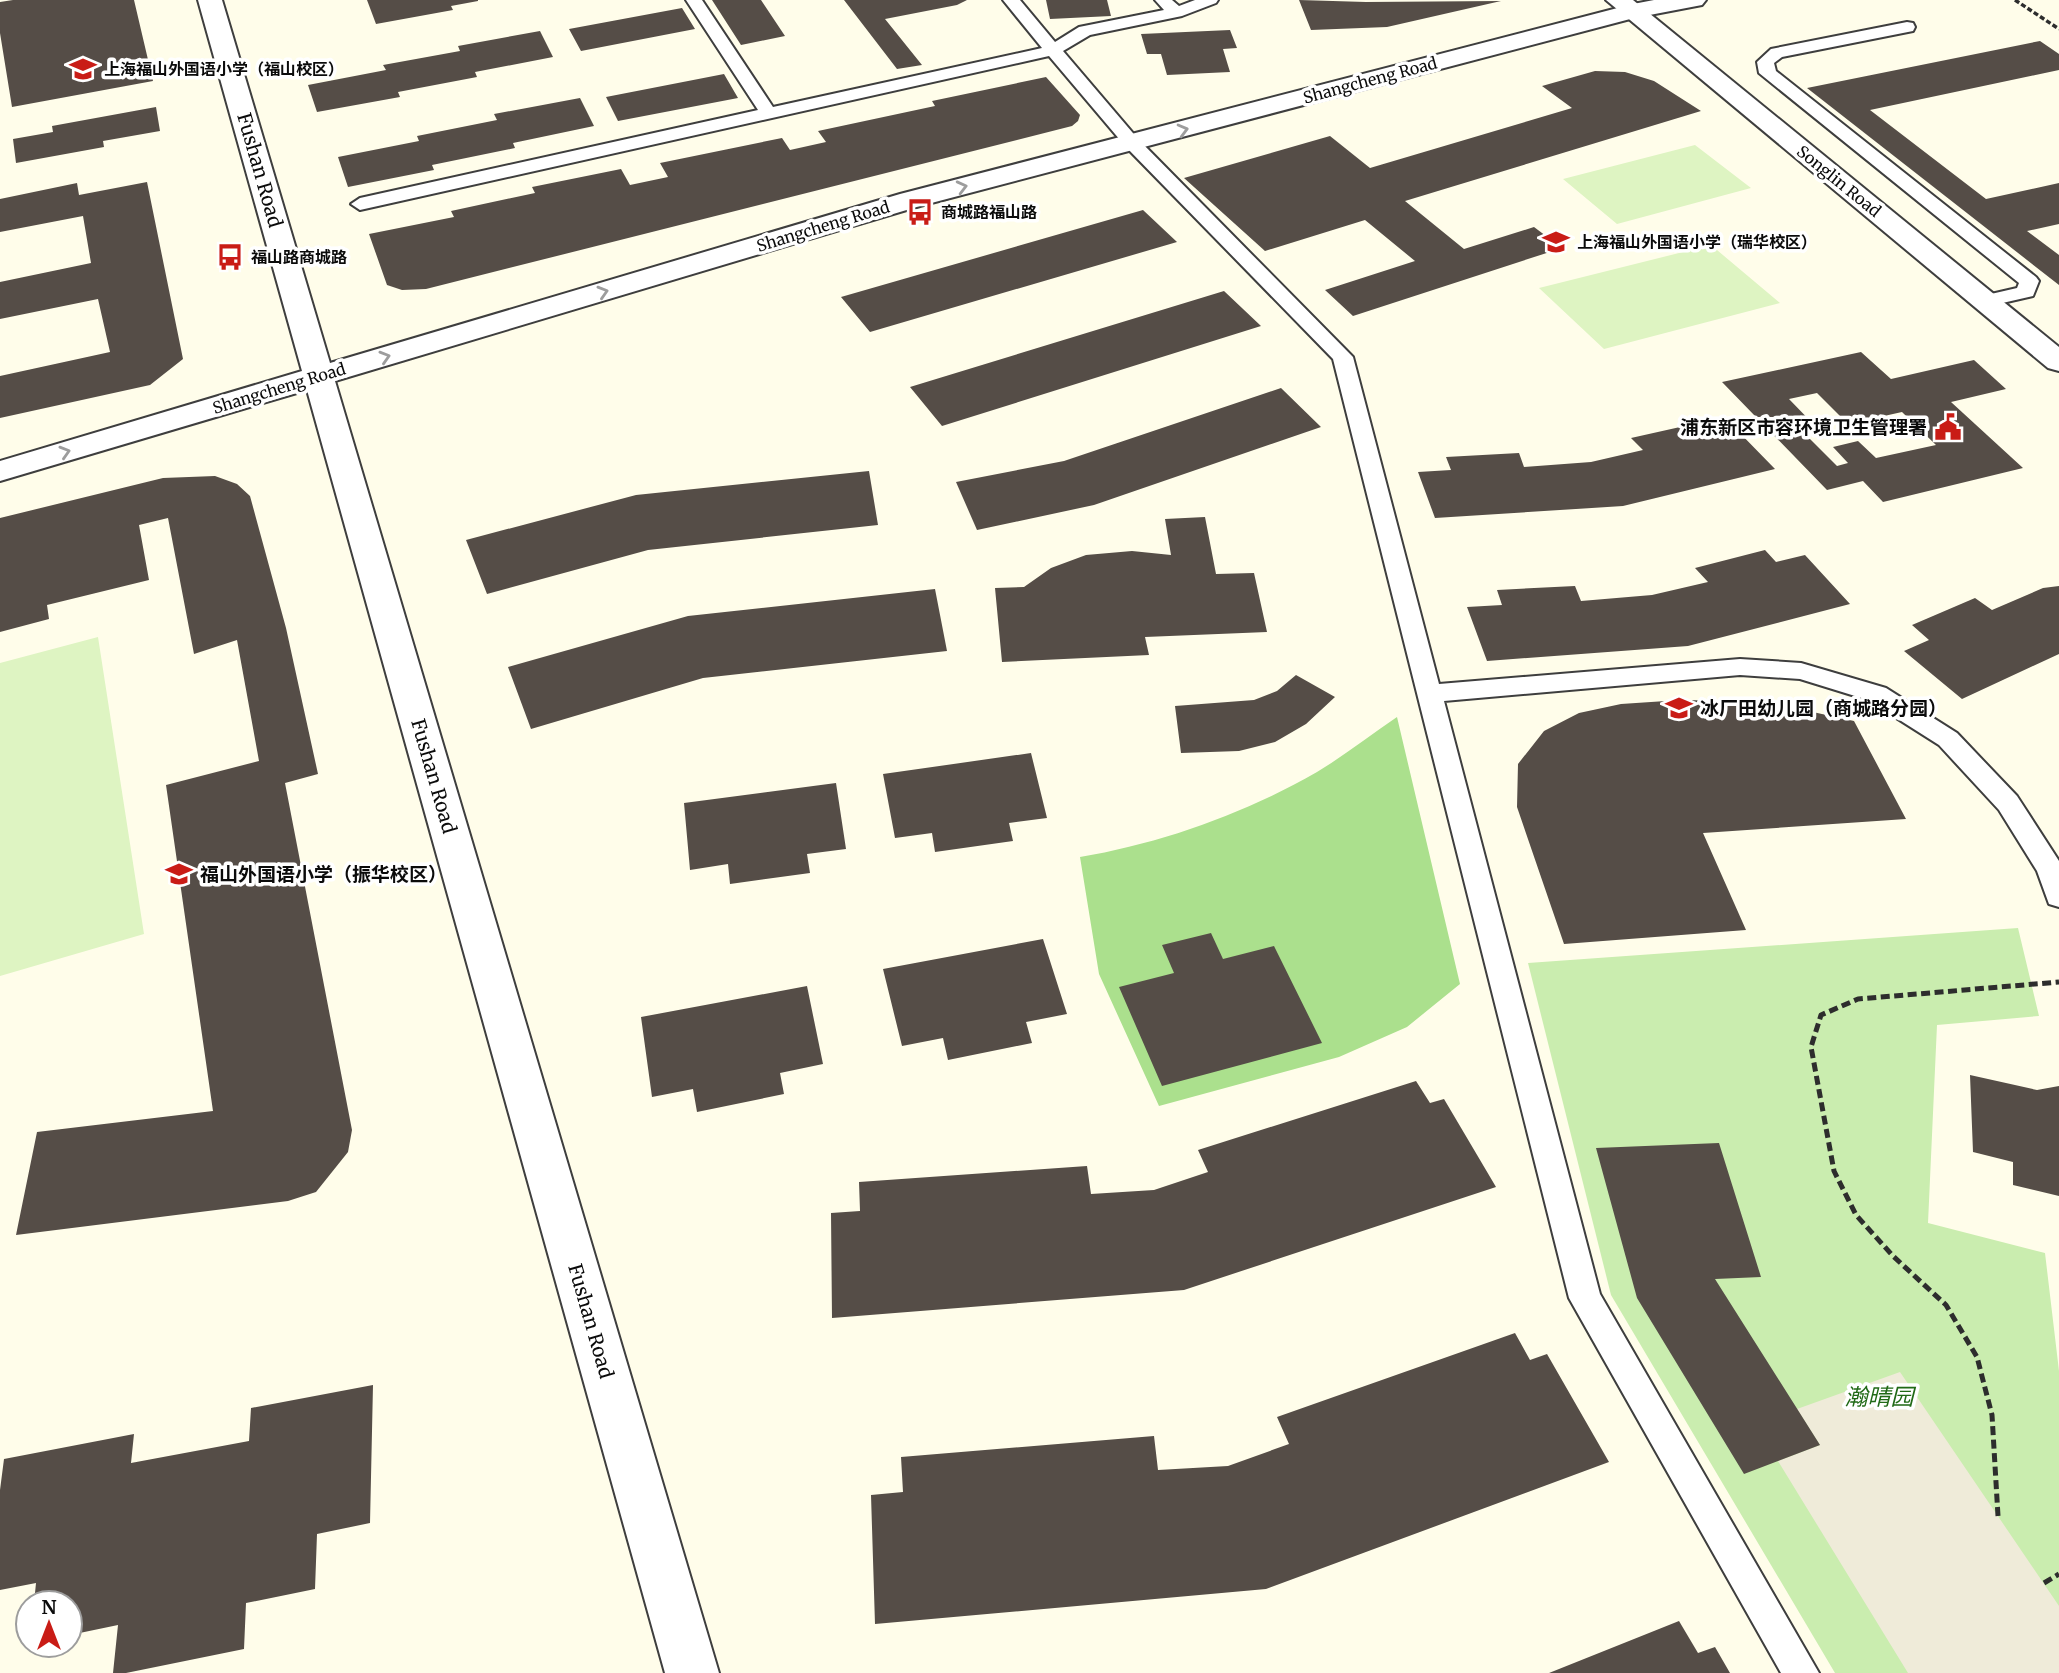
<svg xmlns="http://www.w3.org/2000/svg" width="2059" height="1673" viewBox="0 0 2059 1673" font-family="Merriweather,'Noto Sans SC',serif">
<rect width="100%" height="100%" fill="#fffdea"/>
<!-- green -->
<path fill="#caedaf" d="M2018,928l21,88 -102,9 -9,198 117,30 14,118v302h-224l-224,-378 -83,-332z"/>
<!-- forest -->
<path fill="#abe08d" d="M1397,717l63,267 -53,43 -68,30 -180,49 -60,-132 -19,-117c82,-14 164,-43 237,-85 27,-16 53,-37 80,-55z"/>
<!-- pitch -->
<path fill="#def4c2" d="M1695,145l56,43 -134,36 -54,-45z
M1711,245l69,58 -176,46 -65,-61z
M98,637l46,297 -144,42v-313z"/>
<!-- plaza -->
<path fill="#efebd9" d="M1900,1372l159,234v67h-151l-130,-212 42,-16 -23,-36z"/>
<!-- building -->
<path fill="#554d47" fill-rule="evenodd" d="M13,0h121l19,81 -141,26 -12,-74v-31z
M367,0h111v1l-27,5 2,4 -77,14z
M712,0h49l24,36 -44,9z
M844,0h123l-10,5 -72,14 37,46 -25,4z
M1046,0h61l4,16 -61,3z
M1299,0l67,2 135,-1 -114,26 -76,3z
M682,8l13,21 -114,22 -12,-22z
M1230,30l7,18 -14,1 7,23 -63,3 -6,-21h-14l-6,-20z
M540,31l13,26 -78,15 2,5 -79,15 2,5 -83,15 -9,-27 78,-15 -3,-5 77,-14 -2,-5z
M2040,41l19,13v16l-189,40 116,89 73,-16v41l-32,7 32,24v30l-252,-197z
M1595,71l30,1 29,9 47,30 -296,90 59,48 70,-22 28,21 -209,68 -28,-26 90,-29 -50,-41 -100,31 -81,-73 146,-42 40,32 202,-60 -30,-22z
M724,74l14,24 -120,23 -12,-24z
M1046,77l34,38 -2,6 -6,5 -646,163 -24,1 -15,-5 -18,-51 85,-17 -3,-6 84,-18 -3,-6 89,-18 9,16 38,-8 -8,-14 122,-25 8,12 36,-8 -8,-11 117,-25 -3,-5z
M580,98l14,28 -81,17 2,5 -83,17 2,5 -86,17 -10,-30 81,-16 -2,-5 80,-16 -3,-6z
M156,107l4,24 -57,10 1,6 -88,16 -3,-24 40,-7 -1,-6z
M147,182l36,177 -33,26 -150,33v-42l110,-24 -12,-53 -98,20v-37l91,-19 -8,-47 -83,16v-33l77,-16 2,12z
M1143,210l34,32 -307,90 -29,-35z
M1224,291l37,35 -319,100 -32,-39z
M1861,352l30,27 83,-19 32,29 -55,13 72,66 -140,34 -20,-21 -36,9 -105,-108zM1817,393l31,31 54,-12 34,33 -60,13 -18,-17 -25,6 15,16 -11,3 -33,-33 15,-3 -30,-31z
M1281,388l40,39 -227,78 -117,25 -21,-48 108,-21z
M1698,423l9,10 27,-6 41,42 -152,37 -188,12 -17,-46 33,-2 -5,-13 73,-4 5,14 67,-5 52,-12 -12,-12z
M869,471l9,54 -230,25 -161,44 -21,-54 170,-45z
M215,476l22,8 13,12 36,132 32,146 -33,9 67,347 -4,22 -32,40 -28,9 -272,34 21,-103 176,-21 -47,-326 93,-24 -22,-121 -43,14 -26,-136 -29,7 10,55 -102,25 2,14 -49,13v-114l163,-40z
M1205,517l11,57 38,-1 13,59 -122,5 4,18 -147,7 -7,-74 29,-1 27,-19 35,-13 46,-4 39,4 -6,-36z
M1765,550l11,12 29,-7 45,49 -162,42 -201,15 -20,-54 35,-2 -5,-15 78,-4 6,15 71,-6 56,-13 -13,-14z
M2059,586v68l-97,45 -58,-48 25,-11 -17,-15 63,-27 17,12 51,-22z
M935,589l12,62 -244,27 -172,51 -23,-62 180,-51z
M1296,675l39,22 -29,27 -31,18 -36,9 -58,2 -6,-47 79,-6 23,-9z
M1681,700l58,1 60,8 55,12 52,98 -203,14 43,97 -182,14 -47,-137 1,-43 26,-33 35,-18 42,-9z
M1031,753l16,65 -38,5 4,18 -78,11 -3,-19 -37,5 -12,-64z
M836,783l10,66 -39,5 3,19 -80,11 -2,-20 -38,6 -6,-67z
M1211,933l12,26 51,-13 48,97 -160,43 -43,-99 55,-14 -12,-28z
M1043,939l24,75 -41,8 6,21 -84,17 -5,-22 -41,8 -19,-77z
M807,986l16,78 -43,9 4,21 -87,18 -4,-23 -41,8 -11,-80z
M1970,1075l67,15 22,-4v110l-46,-11v-23l-40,-10z
M1416,1081l14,22 14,-4 52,88 -312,103 -352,28 -1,-105 29,-2 -1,-29 228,-16 4,28 63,-4 54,-18 -10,-22z
M1719,1143l42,134 -46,2 105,166 -76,29 -107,-176 -41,-150z
M1515,1333l15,27 17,-6 62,108 -343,127 -391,35 -4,-129 32,-3 -2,-35 253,-21 4,34 70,-4 61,-22 -12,-27z
M373,1385l-3,138 -53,11 -2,55 -69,14 -2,46 -118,24h-13l5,-48 -48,10v-32h-36l2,-20 -36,7v-100l4,-31 130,-25 -3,29 118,-22 2,-33z
M1679,1621l19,32 17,-6 15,26h-181z"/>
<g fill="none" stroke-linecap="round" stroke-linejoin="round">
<defs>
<path id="service" d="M686,0h16l71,107 269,-59 -39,-48h17l35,42 24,-15 85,-17 -9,-10h17l7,6 16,-6h23l-2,3 -34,13 -92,19 -27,16 75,88 215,218 86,327 301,-25 61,4 85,25 71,45 60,63 42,65v46l-10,-3 -12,-33 -38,-61 -60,-65 -71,-45 -68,-21 -60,-4 -296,26 156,593 219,379h-38l-212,-375 -236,-939 -207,-212 -77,-91 -689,154 -9,-6 9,-6 398,-88z
M1907,22l6,1 2,4 -2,4 -131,26 -8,6 2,8 260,206 3,4 -6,15 -48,11 -7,-2 -3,-4 3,-4 39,-9 2,-5 -260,-210 -2,-11 14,-13z"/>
<path id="minor" d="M1606,0h27l426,347v24l-11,-3z"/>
<path id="tertiary" d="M198,0h24l108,363 570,-169 733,-190 21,-4h52l-4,5 -68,13 -714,188 -585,175 384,1292h-54l-358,-1283 -307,91v-20l302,-90z"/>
</defs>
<!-- service casing -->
<use href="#service" stroke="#3e3e3e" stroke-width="4"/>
<!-- minor casing -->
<use href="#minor" stroke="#3e3e3e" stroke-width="4"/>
<!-- tertiary casing -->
<use href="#tertiary" stroke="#3e3e3e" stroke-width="4"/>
<!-- path-far1 -->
<path stroke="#2d2d2d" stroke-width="3.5" stroke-dasharray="5 2.5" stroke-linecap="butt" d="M2015,0l44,29"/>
<!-- path -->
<path stroke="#2d2d2d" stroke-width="5" stroke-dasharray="9 4.5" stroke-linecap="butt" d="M1998,1516l-6,-101 -15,-58 -31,-52 -53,-49 -37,-41 -22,-44 -23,-124 10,-32 37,-16 201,-17
M2044,1583l15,-9"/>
<!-- service -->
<use href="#service" fill="#fff" fill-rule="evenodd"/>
<!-- minor -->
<use href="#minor" fill="#fff" fill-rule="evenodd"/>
<!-- tertiary -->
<use href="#tertiary" fill="#fff" fill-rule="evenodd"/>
</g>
<!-- one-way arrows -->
<defs><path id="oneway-chevron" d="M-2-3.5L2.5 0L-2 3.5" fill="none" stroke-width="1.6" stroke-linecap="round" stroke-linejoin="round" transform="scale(1.75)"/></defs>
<g stroke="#9d9d9d">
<use href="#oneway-chevron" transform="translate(1183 130) rotate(-15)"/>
<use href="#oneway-chevron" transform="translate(962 187) rotate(-14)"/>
<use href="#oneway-chevron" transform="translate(603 292) rotate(-17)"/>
<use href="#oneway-chevron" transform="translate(385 357) rotate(-17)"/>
<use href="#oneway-chevron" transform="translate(65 452) rotate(-17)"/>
</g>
<!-- icons -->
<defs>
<symbol id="school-bare" viewBox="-9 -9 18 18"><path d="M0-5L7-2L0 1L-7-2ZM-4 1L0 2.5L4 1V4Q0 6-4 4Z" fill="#c91c16" stroke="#fff" stroke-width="2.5" paint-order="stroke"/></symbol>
<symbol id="bus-bare" viewBox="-9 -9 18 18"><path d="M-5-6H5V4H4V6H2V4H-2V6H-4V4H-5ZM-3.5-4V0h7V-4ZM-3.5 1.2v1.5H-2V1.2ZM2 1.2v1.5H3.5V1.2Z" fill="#c91c16" stroke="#fff" stroke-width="2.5" paint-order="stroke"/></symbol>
<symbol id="civic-bare" viewBox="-9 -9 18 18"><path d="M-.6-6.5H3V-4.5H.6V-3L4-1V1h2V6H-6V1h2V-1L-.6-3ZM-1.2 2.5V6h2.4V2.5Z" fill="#c91c16" stroke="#fff" stroke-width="2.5" paint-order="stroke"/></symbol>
</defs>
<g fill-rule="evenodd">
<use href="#school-bare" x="64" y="50" width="38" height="38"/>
<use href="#bus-bare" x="901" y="193" width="38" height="38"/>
<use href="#school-bare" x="1537" y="223" width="38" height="38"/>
<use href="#bus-bare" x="211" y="238" width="38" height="38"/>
<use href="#civic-bare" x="1929" y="408" width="38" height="38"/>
<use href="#school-bare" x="1660" y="689" width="38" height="38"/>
<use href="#school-bare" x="160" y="855" width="38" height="38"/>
</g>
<g text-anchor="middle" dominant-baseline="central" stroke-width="7" stroke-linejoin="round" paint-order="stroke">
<!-- far-poi labels -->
<g font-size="16" font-weight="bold" fill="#0b0b0b" stroke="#fff" text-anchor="start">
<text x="104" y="69">上海福山外国语小学（福山校区）</text>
<text x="941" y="212">商城路福山路</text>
<text x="1577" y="242">上海福山外国语小学（瑞华校区）</text>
<text x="251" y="257">福山路商城路</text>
</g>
<!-- far-street labels -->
<g font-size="16" fill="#0b0b0b" stroke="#fff">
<text transform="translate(1370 80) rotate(-15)">Shangcheng Road</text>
<text transform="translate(1839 181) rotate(39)">Songlin Road</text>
<text transform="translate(823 226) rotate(-17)">Shangcheng Road</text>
<text transform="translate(279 388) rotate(-17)">Shangcheng Road</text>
</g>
<!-- street labels -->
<g font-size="19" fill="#0b0b0b" stroke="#fff">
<text transform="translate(260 170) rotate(74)">Fushan Road</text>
<text transform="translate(434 776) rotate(74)">Fushan Road</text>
<text transform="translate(591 1321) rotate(74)">Fushan Road</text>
</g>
<!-- poi labels -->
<g font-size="19" font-weight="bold" fill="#0b0b0b" stroke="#fff" text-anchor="start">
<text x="1927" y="427" text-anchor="end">浦东新区市容环境卫生管理署</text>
<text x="1700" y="708">冰厂田幼儿园（商城路分园）</text>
<text x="200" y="874">福山外国语小学（振华校区）</text>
</g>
<!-- near-park labels -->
<g font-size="23" font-style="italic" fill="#206916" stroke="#fff">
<text x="1879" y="1396">瀚晴园</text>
</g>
</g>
<!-- north arrow -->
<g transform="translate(49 1624)"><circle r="33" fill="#ffffff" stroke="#9d9d9d" stroke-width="2"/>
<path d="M0-5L12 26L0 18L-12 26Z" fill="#c91c16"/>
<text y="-10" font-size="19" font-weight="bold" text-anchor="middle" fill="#0b0b0b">N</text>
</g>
</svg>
